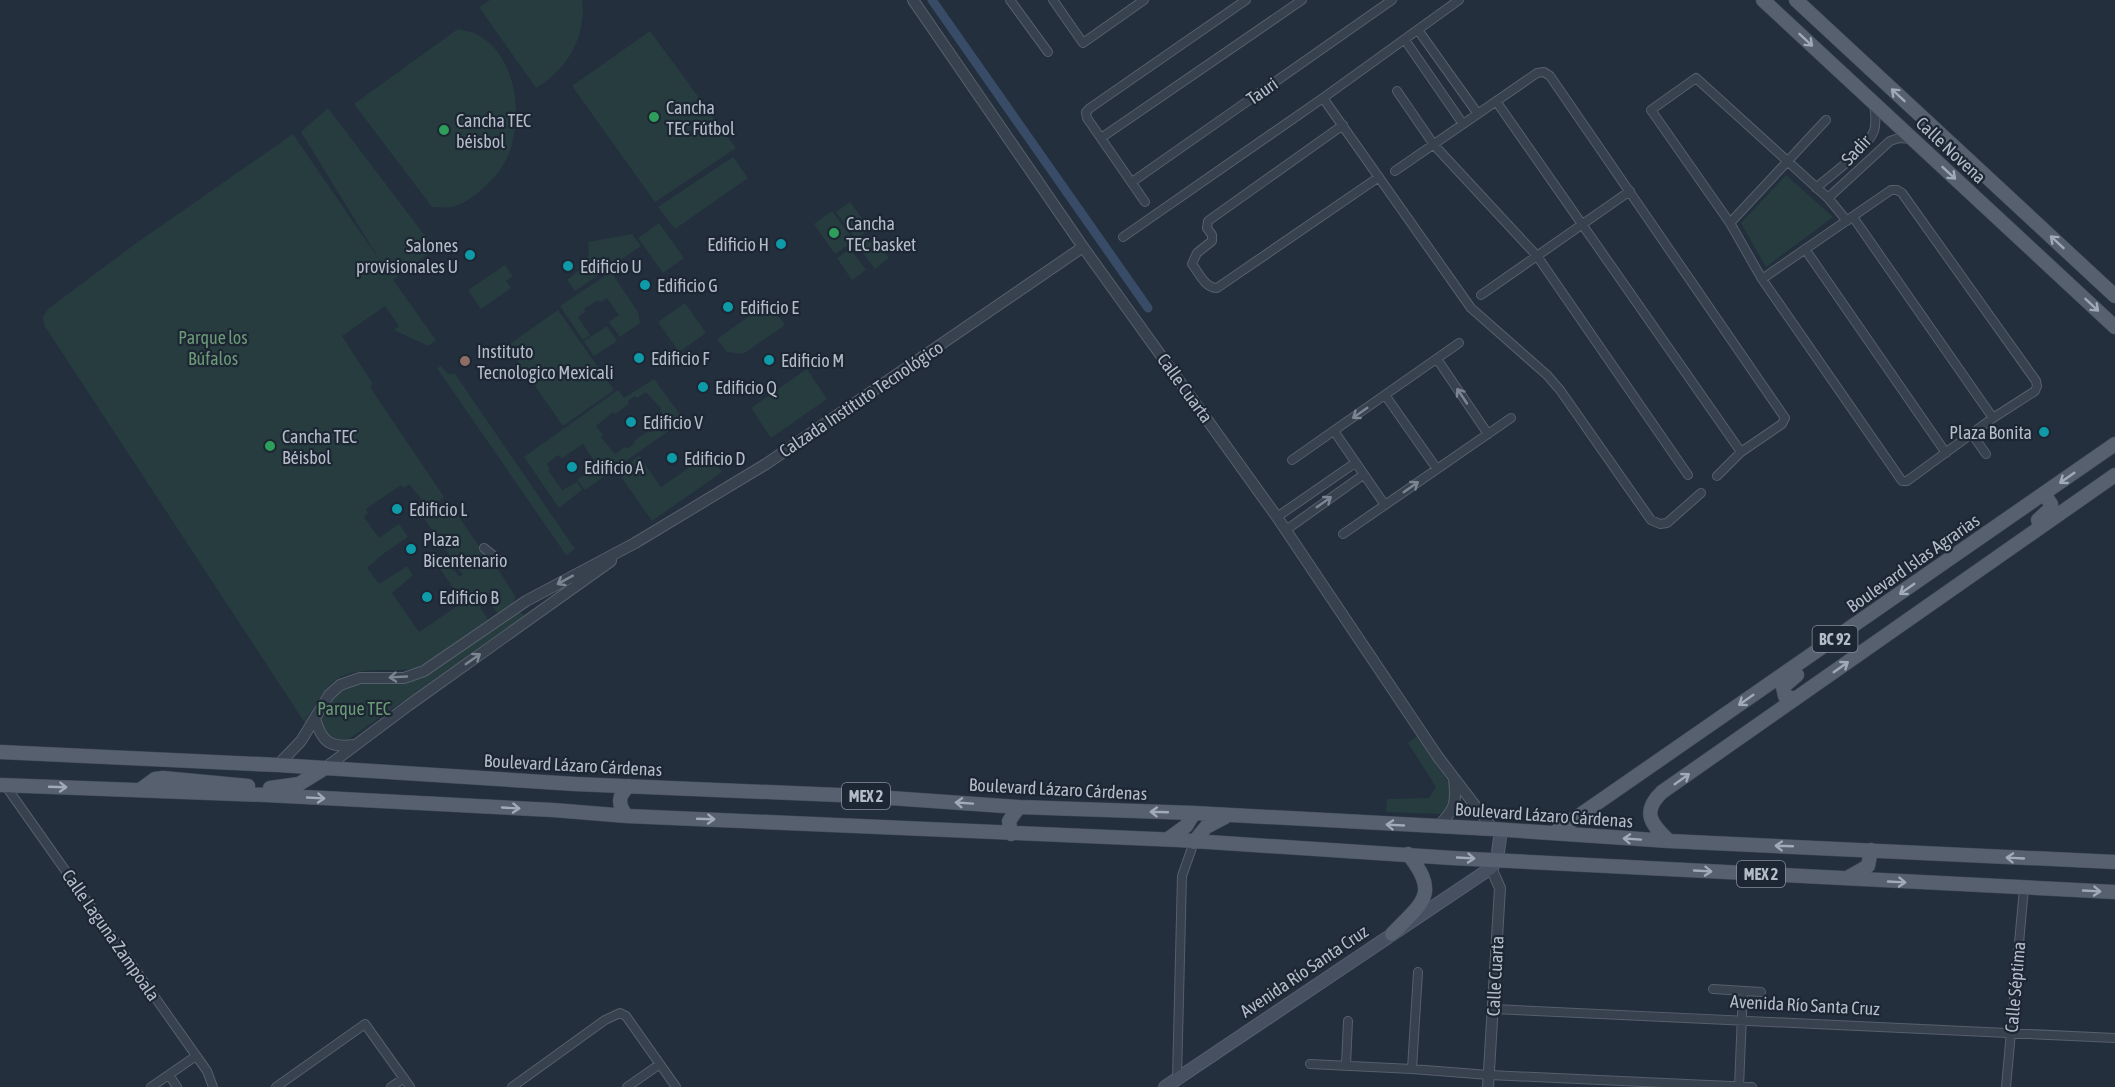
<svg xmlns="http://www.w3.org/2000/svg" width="2115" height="1087" viewBox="0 0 2115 1087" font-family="'Asap Condensed',sans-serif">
<rect width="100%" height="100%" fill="#242f3e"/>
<!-- green -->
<path fill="#263c3f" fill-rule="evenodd" d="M490,0h92c5,35 -15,71 -46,88l-57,-81z
M458,29c6,2 13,2 18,5 38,19 46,73 36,110 -4,17 -16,34 -30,45 -9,8 -19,16 -31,18 -6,1 -13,0 -19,0l-78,-103z
M650,31l86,117 -81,54 -83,-116z
M328,108l107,141 -42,31 43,60 -8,6 -34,-16 5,-4 -14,-20 -43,30 31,48 -3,3 74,110 -15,12 -20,-25 -5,4 -3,-3 -35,24 2,4 -4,4 15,21 20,-14 9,13 -25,17 -16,14 12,16 28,-18 6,9 -21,18 27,39 44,-30 -28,-40 8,-8 16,23 4,-2 -39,-57 24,-17 39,57 -1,1 7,3 23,35 -4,7 -14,10 -9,-13 -9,6 8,13c-18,13 -54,42 -74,48 -10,3 -21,2 -32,2 -51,1 -53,12 -77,53l-261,-398 -1,-8 5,-8 87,-65 158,-110 89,130 -81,-132z
M733,157l15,21 -73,51 -17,-22z
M1786,175l47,42 -67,50 -25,-44z
M850,202l20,27 -14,11 -20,-28z
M832,211l22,30 -19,13 -21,-30z
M659,223l25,35 -21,15 -25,-35z
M632,234l9,12 -66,45 -8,-11c14,-11 25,-19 21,-38z
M872,235l17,23 -14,11 -17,-23z
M850,249l16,21 -14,10 -15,-22z
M505,265l8,11 -7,5 5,7 -30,21 -13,-19z
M611,272l27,40 2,11 -20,14 -11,-15 10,-7 -12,-17 -7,4 -2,-2 -14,9 2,2 -8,6 12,18 -7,5 -23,-34z
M769,302l16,23 -42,29 -16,-2 -10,-13z
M685,303l21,30 -27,19 -21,-30z
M558,310l56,80 -51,36 -56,-80z
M607,326l10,15 -23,15 -10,-15z
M441,366l7,8h7l120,175 -9,6 -129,-187z
M807,369l20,30 -56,39 -20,-30z
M654,379l30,41 -99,70 -8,-10 20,-15 -14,-21 -21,14 -4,-3 -11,9 3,5 -2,1 14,20 15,-8 5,8 -23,18 -35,-51 94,-67 6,8zM646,392l15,16 -1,2 6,9 -16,14 -2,-2 -14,10 1,2 -8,6 -2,-2 -10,7 -14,-17 2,-2 -7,-9 17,-14 2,2 14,-10 -1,-3 7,-5 2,2z
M709,454l13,18 -70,49 -35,-50 22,-15 22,31z
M519,612l6,4 -179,125 -12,-1 -10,-10 -7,-15 24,-26 20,-7 35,1z
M1417,736l34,50v19l-9,9 -56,-2 1,-13 42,-1 7,-11 -28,-44z"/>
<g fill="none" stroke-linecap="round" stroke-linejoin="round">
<!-- canal -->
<path stroke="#394c67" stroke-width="9" d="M932,0l216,308"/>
<defs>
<path id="minor" d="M1010,0l38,52
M1053,0l30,43 61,-43
M1418,30l60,84
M1405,40l58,84
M1397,91l37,54 103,111 151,219
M1323,98l148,210 76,67 13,15 91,130 9,4 7,-1 34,-30
M1496,101l245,351
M1343,125l-135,96 -1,7 5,7v6l-15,12 -5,11c7,9 13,24 25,24l162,-111
M1101,138l201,-138
M1395,171l142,-98 7,-1 6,4 235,342 -3,6 -41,28 -24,24
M1132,182l260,-182
M1816,188c15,-13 51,-39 58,-57 3,-9 1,-19 0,-28
M1828,198l62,-57 9,-3 14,1
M1145,202l-58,-84 -1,-6 4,-4 156,-108
M1853,217l140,201
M1730,223l96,-103
M1123,237l200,-139 136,-98
M1805,249l141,204
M1762,279l129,-89h6l5,3 134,188 1,5 -2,5 -42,27 -86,63h-5l-140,-202 -32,-56 -79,-113 45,-32 132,120 19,23
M1481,295l149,-104
M1437,359l51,75
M1385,395l52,74
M1334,431l51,74
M1972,434l14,20
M1292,460l167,-117
M1277,517l78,-54
M1286,530l77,-55
M1343,534l168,-116
M484,548l16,13
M5,785l202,286 6,16
M1713,989l48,3
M1493,1009l622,29
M1310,1064l102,5 77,6 263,12
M1346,1065l2,-44
M1412,1069l6,-97
M169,1075l8,12
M1177,1078l5,-202 12,-34
M151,1087l45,-31
M276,1087l89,-63 45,63
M391,1087l13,-9
M512,1087l93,-67 15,-7 6,3 50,71
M627,1087l33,-23
M1739,1087l4,-96
M2006,1087l18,-199"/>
<path id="tertiary" d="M913,0l170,247 194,270 161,240 55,72
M315,719c7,23 15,29 39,26
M278,765l23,-24 28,-46 11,-10 20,-7h44l20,-7 102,-70 109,-58 131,-79 317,-217
M325,768l84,-63 202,-144
M1437,827c18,-17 20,-24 17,-48
M1488,1087l12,-199 -9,-20"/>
<path id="secondary" d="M1165,1087l326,-219 6,-8 4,-30"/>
<path id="primary" d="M1763,0l352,327
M1796,0l319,296
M2038,520l13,-12v-4l-7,-10
M1795,699l-10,-3 -2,-9 14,-12
M0,752l278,13 297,19 287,12 157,11 175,6 299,16 176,12 446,21
M0,785l266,10 287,15 74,6 551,24 274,18 663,34
M270,788l29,-4 26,-16
M140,790l15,-11 8,-1 85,8
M627,816c-10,-11 -9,-21 2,-30
M1554,833l561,-389
M1011,834l-2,-13 10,-14
M1168,839l18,-13 8,-13
M1669,841c-18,-17 -28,-29 -7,-49l453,-317
M1194,842l12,-15 19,-10
M1847,878l21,-12 3,-16
M1392,934c31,-32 48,-40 16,-80"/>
</defs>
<!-- minor casing -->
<use href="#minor" stroke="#565f6c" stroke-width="10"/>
<!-- tertiary casing -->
<use href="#tertiary" stroke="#565f6c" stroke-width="12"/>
<!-- secondary casing -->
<use href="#secondary" stroke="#565f6c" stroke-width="14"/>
<!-- primary casing -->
<use href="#primary" stroke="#414a57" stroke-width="15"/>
<!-- minor -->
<use href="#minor" stroke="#38414e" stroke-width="8"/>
<!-- tertiary -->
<use href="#tertiary" stroke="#38414e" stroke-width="10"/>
<!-- secondary -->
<use href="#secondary" stroke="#465061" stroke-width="12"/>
<!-- primary -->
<use href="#primary" stroke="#56606e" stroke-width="14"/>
</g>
<!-- one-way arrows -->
<defs><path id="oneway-shaft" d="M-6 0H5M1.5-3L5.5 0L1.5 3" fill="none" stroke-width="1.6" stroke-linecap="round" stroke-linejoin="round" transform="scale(1.5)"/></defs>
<g stroke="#a1aab7">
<use href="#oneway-shaft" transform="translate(1806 40) rotate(43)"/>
<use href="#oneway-shaft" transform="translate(1898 95) rotate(-137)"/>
<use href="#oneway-shaft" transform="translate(1949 173) rotate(43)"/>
<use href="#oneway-shaft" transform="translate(2057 242) rotate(-137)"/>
<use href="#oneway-shaft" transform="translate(2092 305) rotate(43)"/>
<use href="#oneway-shaft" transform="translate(2067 478) rotate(145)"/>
<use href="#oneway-shaft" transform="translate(1907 589) rotate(145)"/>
<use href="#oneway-shaft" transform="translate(1841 667) rotate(-35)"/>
<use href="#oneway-shaft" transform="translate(1746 700) rotate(145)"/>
<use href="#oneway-shaft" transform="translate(1682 779) rotate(-35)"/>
<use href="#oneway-shaft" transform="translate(58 787) rotate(2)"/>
<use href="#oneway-shaft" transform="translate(316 798) rotate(3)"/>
<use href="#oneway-shaft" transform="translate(964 803) rotate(-176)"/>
<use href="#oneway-shaft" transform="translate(511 808) rotate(3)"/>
<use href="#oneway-shaft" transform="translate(1159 812) rotate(-178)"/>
<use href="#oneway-shaft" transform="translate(706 819) rotate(2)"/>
<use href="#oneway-shaft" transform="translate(1395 825) rotate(-177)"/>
<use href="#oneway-shaft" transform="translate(1632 839) rotate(-176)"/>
<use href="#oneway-shaft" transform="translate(1784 846) rotate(-178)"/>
<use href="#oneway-shaft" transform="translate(1466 858) rotate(3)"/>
<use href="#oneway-shaft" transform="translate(2015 858) rotate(-177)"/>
<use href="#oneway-shaft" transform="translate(1703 871) rotate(3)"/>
<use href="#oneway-shaft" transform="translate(1897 882) rotate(3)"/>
<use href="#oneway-shaft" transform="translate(2092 891) rotate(3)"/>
</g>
<g stroke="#7c8592">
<use href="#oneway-shaft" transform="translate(1462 396) rotate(-124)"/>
<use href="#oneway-shaft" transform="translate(1360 413) rotate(145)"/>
<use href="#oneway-shaft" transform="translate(1411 487) rotate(-35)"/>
<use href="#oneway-shaft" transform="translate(1324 502) rotate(-35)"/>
<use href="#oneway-shaft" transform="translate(565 580) rotate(151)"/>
<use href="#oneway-shaft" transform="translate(473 659) rotate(-35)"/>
<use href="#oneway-shaft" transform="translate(398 677) rotate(177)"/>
</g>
<!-- markers -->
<g fill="#2e9e5b" stroke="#1d2633" stroke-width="2">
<circle cx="654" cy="117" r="6"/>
<circle cx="444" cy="130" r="6"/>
<circle cx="834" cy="233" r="6"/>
<circle cx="270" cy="446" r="6"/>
</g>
<g fill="#0f9aa8" stroke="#1d2633" stroke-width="2">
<circle cx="781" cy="244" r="6"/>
<circle cx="470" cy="255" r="6"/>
<circle cx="568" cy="266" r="6"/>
<circle cx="645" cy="285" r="6"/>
<circle cx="728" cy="307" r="6"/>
<circle cx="639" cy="358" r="6"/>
<circle cx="769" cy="360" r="6"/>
<circle cx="703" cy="387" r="6"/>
<circle cx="631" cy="422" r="6"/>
<circle cx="2044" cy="432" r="6"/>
<circle cx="672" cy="458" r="6"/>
<circle cx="572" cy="467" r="6"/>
<circle cx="397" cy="509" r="6"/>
<circle cx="411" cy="549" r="6"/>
<circle cx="427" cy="597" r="6"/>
</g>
<circle fill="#8d6e63" stroke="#1d2633" stroke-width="2" cx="465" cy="361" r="6"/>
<g text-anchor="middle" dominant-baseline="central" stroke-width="4.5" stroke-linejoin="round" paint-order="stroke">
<!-- shield labels -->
<g fill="#1d2633" stroke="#878f9c" stroke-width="1.5">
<rect x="1812.5" y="626" width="45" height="26" rx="4.5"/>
<rect x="842" y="783" width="48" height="26" rx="4.5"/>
<rect x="1737" y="861" width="48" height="26" rx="4.5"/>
</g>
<g font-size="16" font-weight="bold" fill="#b4bcc9">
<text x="1835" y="639">BC 92</text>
<text x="866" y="796">MEX 2</text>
<text x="1761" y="874">MEX 2</text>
</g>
<!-- street labels -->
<g font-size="18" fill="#b4bcc9" stroke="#1d2633">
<text transform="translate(1262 91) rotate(-35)">Tauri</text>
<text transform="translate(1856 150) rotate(-47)">Sadir</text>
<text transform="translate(1951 150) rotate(43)">Calle Novena</text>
<text transform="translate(1185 388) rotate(54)">Calle Cuarta</text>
<text transform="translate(861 399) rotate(-34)">Calzada Instituto Tecnológico</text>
<text transform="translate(1913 563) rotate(-35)">Boulevard Islas Agrarias</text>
<text transform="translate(573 765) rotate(3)">Boulevard Lázaro Cárdenas</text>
<text transform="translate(1058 789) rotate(3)">Boulevard Lázaro Cárdenas</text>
<text transform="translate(1544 815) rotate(4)">Boulevard Lázaro Cárdenas</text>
<text transform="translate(111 935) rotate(55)">Calle Laguna Zampoala</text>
<text transform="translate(1304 971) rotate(-34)">Avenida Río Santa Cruz</text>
<text transform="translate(1495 976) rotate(-87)">Calle Cuarta</text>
<text transform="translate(2015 987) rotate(-85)">Calle Séptima</text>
<text transform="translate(1805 1005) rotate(3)">Avenida Río Santa Cruz</text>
</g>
<!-- poi labels -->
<g font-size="18" fill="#b4bcc9" stroke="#1d2633" text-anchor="start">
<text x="666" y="107">Cancha<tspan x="666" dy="21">TEC Fútbol</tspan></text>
<text x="456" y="120">Cancha TEC<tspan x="456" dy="21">béisbol</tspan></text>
<text x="846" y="223">Cancha<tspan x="846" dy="21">TEC basket</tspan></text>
<text x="769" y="244" text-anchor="end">Edificio H</text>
<text x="458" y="245" text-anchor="end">Salones<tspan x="458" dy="21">provisionales U</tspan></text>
<text x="580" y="266">Edificio U</text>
<text x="657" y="285">Edificio G</text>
<text x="740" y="307">Edificio E</text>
<text x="477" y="351">Instituto<tspan x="477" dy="21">Tecnologico Mexicali</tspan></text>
<text x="651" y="358">Edificio F</text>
<text x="781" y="360">Edificio M</text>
<text x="715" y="387">Edificio Q</text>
<text x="643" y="422">Edificio V</text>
<text x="2032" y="432" text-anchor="end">Plaza Bonita</text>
<text x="282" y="436">Cancha TEC<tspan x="282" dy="21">Béisbol</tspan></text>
<text x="684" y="458">Edificio D</text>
<text x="584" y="467">Edificio A</text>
<text x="409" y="509">Edificio L</text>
<text x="423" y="539">Plaza<tspan x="423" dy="21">Bicentenario</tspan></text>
<text x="439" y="597">Edificio B</text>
</g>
<!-- park labels -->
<g font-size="18" fill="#6b9a76" stroke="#1d2633">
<text x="213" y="337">Parque los<tspan x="213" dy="21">Búfalos</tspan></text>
<text x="354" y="708">Parque TEC</text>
</g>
</g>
</svg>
